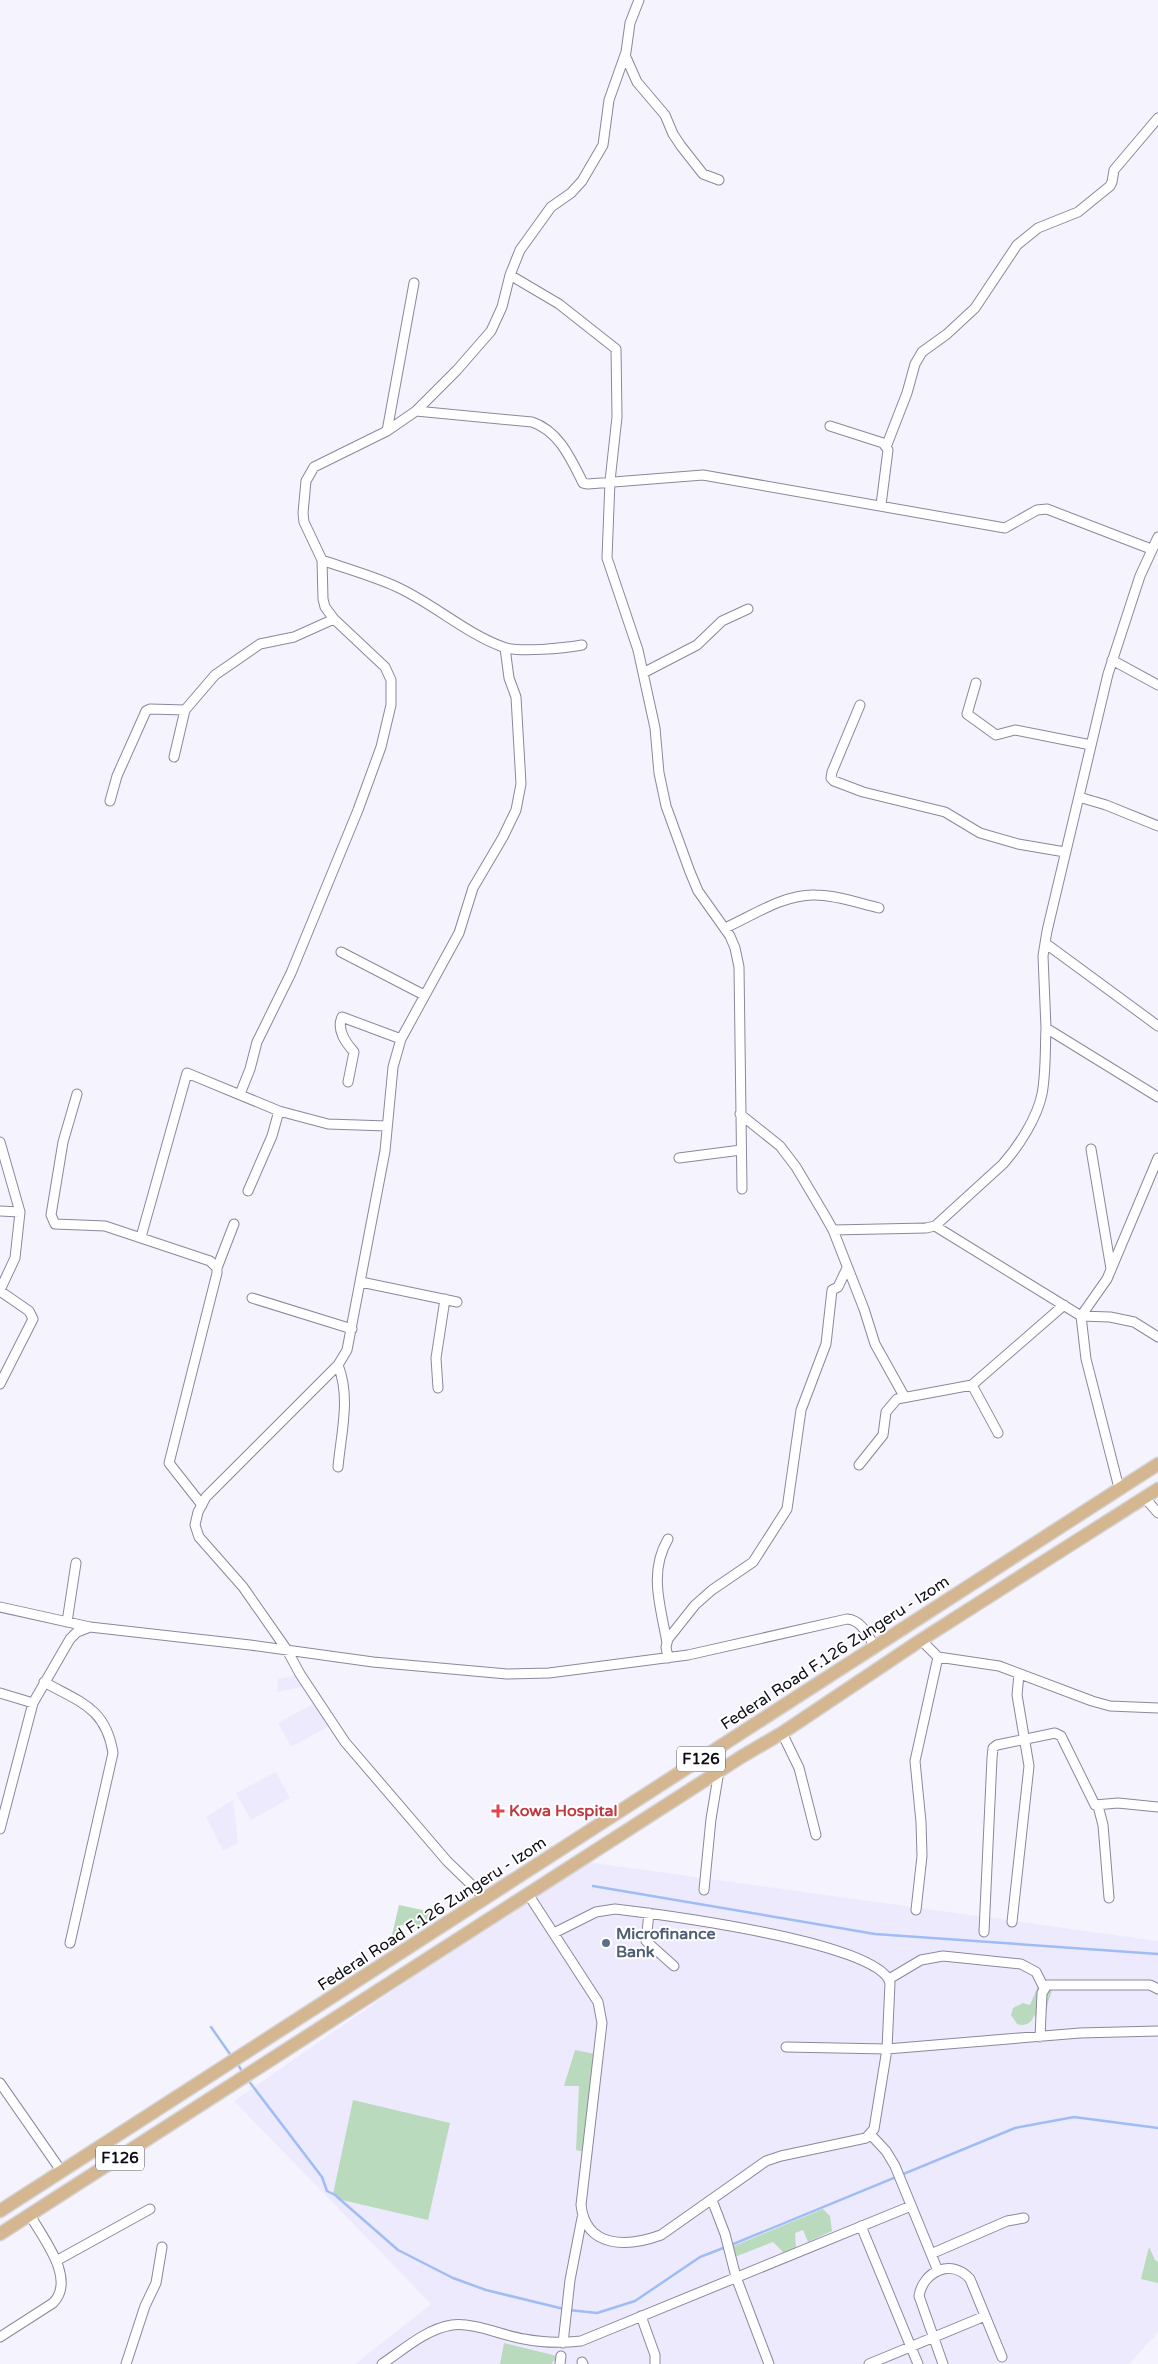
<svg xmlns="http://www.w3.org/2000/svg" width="1158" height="2364" viewBox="0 0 1158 2364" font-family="'Varela Round',sans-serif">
<rect width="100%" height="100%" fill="#f5f3fd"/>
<!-- built -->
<path fill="#eeeafe" d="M303,1674l3,12 -29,6 1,-13z
M322,1699l13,24 -44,24 -13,-24z
M276,1772l14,26 -39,22 -15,-27z
M233,1800l5,43 -15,8 -17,-34z
M580,1861l578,80v391l-29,32h-774l76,-60 -197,-203z"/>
<!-- green -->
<path fill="#b9dabc" d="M399,1905l42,9 -21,14 -19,-3 -13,27z
M1048,1982l4,9 -4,11 -2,12 -8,6 -4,-5c-2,8 -9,12 -17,9l-6,-9 2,-7 10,-5 7,2 8,-19z
M575,2050l20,4 -11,98 -8,-2 3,-64h-15z
M353,2100l97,23 -22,97 -86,-20 -9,-6z
M823,2209l7,7 2,15 -24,11 -5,-12 -8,3 1,16 -12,4 -11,-11 -41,16 2,-12z
M1149,2247l6,13 3,2v21l-17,-4z
M504,2343l53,13v4l-4,1 -1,3h-52z"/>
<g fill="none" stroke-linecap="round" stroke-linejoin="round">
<!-- stream -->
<path stroke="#9ebdf4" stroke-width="2.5" d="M593,1886l282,48 283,20
M211,2027l21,30
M237,2063l6,10
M248,2080l74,97 5,14 8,4 63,55 55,28 33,12 78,19
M731,2245l284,-117 59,-11 84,11
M569,2310l28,3 38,-12 65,-44 26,-10"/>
<defs>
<path id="minor" d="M625,55l12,27 28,33 8,19 8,12 22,28 16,6
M510,275l49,29 57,45 1,68 -7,64 -3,77 31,92 17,78 4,45 7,33 24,66 8,19 32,45 5,12 4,19 3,222
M416,411l116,11c27,9 39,37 51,61l5,1 115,-9 302,53 32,-18 10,-1 104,40
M830,426l53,17 5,7 -7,55
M387,431l27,-148
M886,447l21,-54 8,-29 7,-12 25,-18 28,-26 42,-63 21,-17 40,-16 32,-26 2,-4 2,-12 44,-52
M1158,537l-18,39 -32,98 -61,257 -4,25 3,72 112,69
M322,560c25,9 51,16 75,27 37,17 68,46 106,60 16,6 62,1 79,-2
M1112,660l46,25
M643,673l54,-28 25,-24 26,-12
M976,683l-9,31 29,21 19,-5 76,15
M860,705l-28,67 -1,6 3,3 29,11 82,20 35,21 38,11 47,8
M174,757l11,-47 30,-35 45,-31 34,-7 40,-18
M1079,797l27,8 52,21
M110,801l7,-25 29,-65 4,-2 35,1
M725,928c27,-12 59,-34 90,-33 21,0 43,8 64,13
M1045,943l113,83
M341,952l83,43
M348,1082l6,-30c-8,-9 -18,-22 -12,-35l59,22
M77,1094l-14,48 -12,73 4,9 50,2 105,35 7,7v5l-48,190 33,42
M240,1094l10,-25 7,-27 34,-69 67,-163 23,-63 10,-42v-25l-6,-13 -51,-48 -9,-12 -2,-8 -1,-39 -18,-38 -1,-9 3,-32 8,-14 73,-36 29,-20 41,-41 34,-39 11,-24 8,-32 10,-25 31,-43 20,-14 11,-12 21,-36 6,-45 17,-48 4,-29 9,-23
M740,1114l40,32 16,21 28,47 9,16 31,79 11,35 29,52
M0,1142l20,70 -5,46 -15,32
M1091,1149l20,120
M679,1158l62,-8
M248,1191l24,-55 7,-25
M0,1211l20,1
M935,1226l146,90 29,1 24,5 24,15
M833,1230l93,-2 9,-2 68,-62c16,-18 34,-46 39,-70 4,-21 3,-44 4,-66
M141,1237l46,-164 92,38 49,13 59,2
M217,1268l17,-44
M361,1282l96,20
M0,1291l29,20 4,8 -33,65
M252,1298l100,31
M338,1365c13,33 3,68 0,102
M438,1388l-2,-30 9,-59
M998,1433l-26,-48 92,-80
M859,1465l24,-30 3,-23 11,-13 75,-14
M1119,1488l-33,-129 -5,-43 26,-37 51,-121
M1144,1497l14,16
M0,1607l90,20
M67,1622l9,-59
M921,1640l17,17 61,9 93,35 18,5 48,2
M667,1643c-6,-36 -19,-70 1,-104
M668,1658l-2,-11 2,-8 27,-34 17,-15 41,-28 34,-53 14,-99 25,-66 6,-54 6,-3 9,-19
M44,1682c36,20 62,26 69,71l-43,190
M0,1693l33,10
M782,1733l17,35 17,67
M1095,1805l23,-2 40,4
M0,1829l33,-126 37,-64 7,-7 13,-5 160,18 123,17 134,12 42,-1 139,-18 159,-36c15,1 21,17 28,28
M704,1890l7,-71 8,-48
M528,1894l70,108 4,21 -21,182c5,44 47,42 80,30l105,-74 15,-5 85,-18 8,-9 13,-80 3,-66c-10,-41 -233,-69 -275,-74l-19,3 -42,21
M486,1899l-39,-38 -102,-119 -45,-68 -13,-24 -44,-63 -44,-50 -4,-12 3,-13 8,-15 132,-132 9,-15 38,-199 8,-84 8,-28 58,-106 14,-45 30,-51 13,-27 5,-26 -5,-87 -7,-19 -4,-30
M916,1910l6,-54 -1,-34 -6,-61 23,-104
M649,1913l-3,28 28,25
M1012,1922l17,-156 -12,-71 2,-21
M984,1932l8,-174 1,-10 4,-3 58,-12 6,3 34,69 3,1 5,19 6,73
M889,1979l32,-19 22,-4 78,8 15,8 8,16
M1040,2037l2,-44 5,-8h103l8,4
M786,2047l101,2 193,-16 78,-2
M0,2083l62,89
M871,2135l15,16 9,15 43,105
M712,2200l13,34 11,43 33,87
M861,2226l57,138
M931,2254l76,-33 17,-3
M56,2261l94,-52
M641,2316l14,39v9
M0,2337l53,-34c24,-24 -11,-66 -23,-88
M563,2343l7,-63 12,-62
M582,2362l1,2
M126,2364l19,-58 11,-23 6,-36
M382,2364c21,-14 44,-35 70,-39 21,-3 52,11 72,14 20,4 38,4 57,2l330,-135
M560,2364l1,-8
M869,2364l116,-48
M943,2364l-24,-68c4,-25 33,-38 51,-17l32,78"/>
<path id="primary" d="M0,2211l1158,-747
M0,2234l741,-477 41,-24 139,-93 237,-151"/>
</defs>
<!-- minor casing -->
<use href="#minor" stroke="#8c879d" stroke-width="11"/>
<!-- primary casing -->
<use href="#primary" stroke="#d4d3d5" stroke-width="15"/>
<!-- minor -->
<use href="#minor" stroke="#fff" stroke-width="9"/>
<!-- primary -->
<use href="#primary" stroke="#d4b691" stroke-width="12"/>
</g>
<!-- markers -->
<path fill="#e0444e" stroke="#fff" stroke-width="2" d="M495.5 1803.5h5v5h5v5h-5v5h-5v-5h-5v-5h5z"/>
<circle fill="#5c6f8a" stroke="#fff" stroke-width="2" cx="606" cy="1943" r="5"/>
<g text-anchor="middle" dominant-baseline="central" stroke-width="4" stroke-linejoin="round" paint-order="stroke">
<!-- shield labels -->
<g fill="#fff" stroke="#57565b" stroke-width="1">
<rect x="677" y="1746.5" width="48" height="25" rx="4"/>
<rect x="96" y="2145.5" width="48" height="25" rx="4"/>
</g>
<g font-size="15" font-weight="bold" fill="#0f0d15">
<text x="701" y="1759">F126</text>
<text x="120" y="2158">F126</text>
</g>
<!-- street labels -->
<g font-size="16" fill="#0f0d15" stroke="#fff">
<text transform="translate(835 1653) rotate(-33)">Federal Road F.126 Zungeru - Izom</text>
<text transform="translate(432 1914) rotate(-33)">Federal Road F.126 Zungeru - Izom</text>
</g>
<!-- health labels -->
<g font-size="16" font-weight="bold" fill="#be3a42" stroke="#fff" text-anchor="start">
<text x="509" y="1811">Kowa Hospital</text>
</g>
<!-- service labels -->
<g font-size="16" font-weight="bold" fill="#4e5e75" stroke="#fff" text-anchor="start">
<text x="616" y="1934">Microfinance<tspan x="616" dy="18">Bank</tspan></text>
</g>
</g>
</svg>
